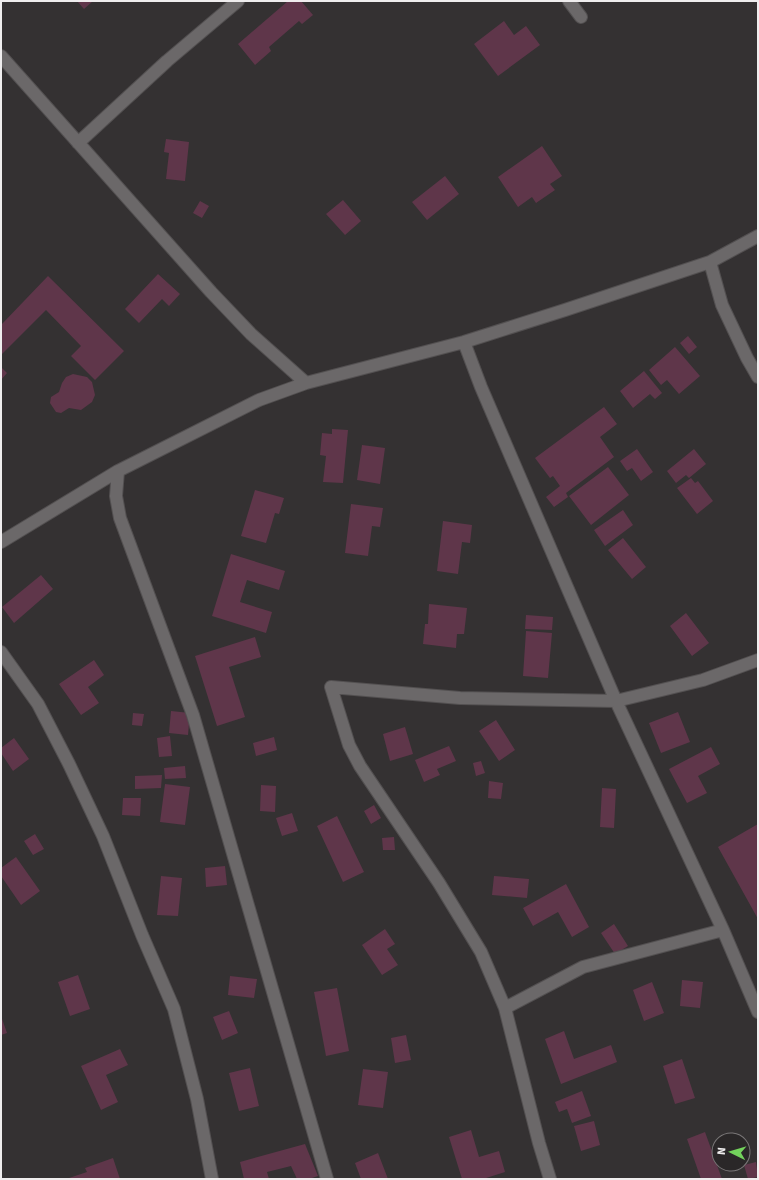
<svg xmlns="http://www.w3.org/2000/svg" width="759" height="1180" viewBox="0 0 759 1180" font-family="Signika,sans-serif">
<rect width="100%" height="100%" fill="#343132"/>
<!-- building -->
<path fill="#5f364a" d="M77,1h16l-9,8z
M288,1h13l12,14 -11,9 -3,-3 -30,26 2,4 -16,14 -17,-21z
M504,21l10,14 12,-9 14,19 -42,31 -24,-32z
M166,139l23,3 -4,39 -19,-2 3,-26 -5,-1z
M542,146l20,30 -12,8 5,6 -19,13 -4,-6 -14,10 -20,-30z
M445,176l14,18 -32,26 -15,-18z
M343,200l18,21 -16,14 -19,-21z
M200,201l9,5 -7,12 -9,-5z
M158,274l22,20 -11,12 -7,-7 -23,24 -14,-14z
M48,276l76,75 -29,29 -24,-24 10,-10 -35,-36 -45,45v-30z
M688,336l9,11 -8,7 -9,-11z
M675,347l25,29 -21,18 -12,-14 -6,5 -12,-15z
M1,367l6,6 -6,7z
M644,371l18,22 -7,6 -5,-5 -17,14 -13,-17z
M73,374l14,3 5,5 3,13 -3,7 -11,8 -12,-2 -8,5 -5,-1 -6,-9 1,-6 8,-5 3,-9 4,-6z
M604,407l13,17 -17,13 14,20 -48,36 2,4 -14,10 -8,-10 14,-11 -7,-10 -3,2 -15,-20z
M332,429l16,1 -5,53 -20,-1 3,-26 -6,-1 2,-22 10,1z
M362,445l23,3 -5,36 -23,-4z
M637,449l16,23 -12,9 -9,-13 -5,3 -7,-10z
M694,449l12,15 -17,14 -3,-3 -10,8 -9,-12z
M608,467l21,28 -38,30 -22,-29z
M691,478l4,5 3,-2 15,20 -16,13 -20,-26z
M255,490l29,8 -5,16 -4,-1 -9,30 -25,-7z
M351,504l32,4 -3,19 -8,-1 -4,30 -23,-3z
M623,510l10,15 -28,21 -11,-16z
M443,521l29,4 -2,18 -8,-1 -4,32 -21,-3z
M623,538l23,29 -14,12 -24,-29z
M231,554l54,17 -6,19 -32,-10 -7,22 32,10 -6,21 -54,-17z
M41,575l12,14 -39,34 -12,-16z
M429,604l38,4 -3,26h-7l-1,14 -33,-4 2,-20h3z
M686,613l23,30 -17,13 -22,-30z
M526,615l27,2 -1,13 -27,-1z
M526,631l26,2 -4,45 -25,-2z
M255,637l6,20 -32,10 16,50 -28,9 -22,-70z
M94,660l10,15 -16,12 11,16 -18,12 -22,-31z
M171,711l19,2 -2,22 -19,-2z
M678,712l12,30 -29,11 -12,-30z
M133,713l11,1 -2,12 -10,-1z
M496,720l19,30 -16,11 -20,-30z
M405,727l8,27 -23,7 -7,-27z
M170,736l2,20 -13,1 -2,-19z
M274,737l3,13 -21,6 -3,-13z
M14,738l15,21 -16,12 -12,-18v-5z
M449,746l7,15 -19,8 3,6 -16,7 -9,-22z
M711,747l9,17 -22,12 9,17 -20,10 -18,-34z
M481,761l4,12 -9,3 -3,-13z
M185,766l1,12 -21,1 -1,-11z
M162,775l-1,13 -26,1v-13z
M489,781l14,2 -2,16 -13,-1z
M165,784l25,3 -5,38 -25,-3z
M261,785l15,1 -1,26 -15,-1z
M602,788l14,1 -2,39 -14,-1z
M123,798h18l-1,18 -18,-1z
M374,805l7,13 -10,6 -7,-13z
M292,813l6,18 -16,5 -6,-18z
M337,816l27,56 -21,10 -26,-56z
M758,824v95l-40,-72z
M35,834l9,15 -11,6 -9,-14z
M394,837l1,13h-12l-1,-12z
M16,857l24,34 -19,14 -20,-29v-8z
M225,866l2,19 -21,2 -1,-19z
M161,876l21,2 -4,38 -21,-1z
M494,876l35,3 -2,19 -35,-3z
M566,884l23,43 -17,10 -14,-25 -25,14 -10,-18z
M614,924l14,22 -13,8 -14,-21z
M385,929l10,15 -8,5 11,16 -16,10 -20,-30z
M78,975l12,34 -20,7 -12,-34z
M230,976l27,3 -3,19 -26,-3z
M682,980l21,2 -3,26 -20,-2z
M652,982l12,31 -20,8 -11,-31z
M337,988l12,63 -23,5 -12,-64z
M229,1011l9,22 -16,7 -9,-23z
M1,1016l6,17 -6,2z
M564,1031l10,28 37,-14 6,17 -56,22 -16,-45z
M406,1035l5,25 -16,3 -4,-25z
M120,1049l8,16 -22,10 12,27 -17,8 -20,-44z
M682,1059l13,39 -20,6 -12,-38z
M250,1068l9,38 -20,5 -10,-38z
M363,1069l25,3 -5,36 -25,-3z
M582,1091l9,25 -19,7 -5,-14 -8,3 -4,-10z
M594,1121l6,24 -19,6 -7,-25z
M471,1130l8,27 20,-6 6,21 -22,7h-21l-13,-42z
M705,1132l17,47h-21l-14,-40z
M305,1144l13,32 -9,3h-12l-6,-13 -24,6 2,7h-25l-4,-17z
M378,1153l10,26h-27l-6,-16z
M113,1158l7,21h-54l21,-7 -2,-4z
M756,1162l2,15 -10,2 -4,-14z"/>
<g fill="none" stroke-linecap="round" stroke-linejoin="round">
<defs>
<path id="minor" d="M569,1l12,16
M1,56l210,236 40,42 55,49
M78,143l89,-82 71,-60
M710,262l12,43 25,53 11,19
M464,342l17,45 135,314 107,229 35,82
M118,471l-2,25 4,22 73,197 134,464
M1,542l117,-71 141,-71 47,-17 158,-41 101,-32 145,-48 48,-26
M1,652l37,52 31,60 34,72 39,99 32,74 23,90 15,80
M505,1008l78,-41 140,-37
M550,1179l-11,-36 -34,-135 -24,-56 -42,-69 -79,-117 -11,-21 -18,-58 129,11 156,3 87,-21 55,-20"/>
</defs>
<!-- minor casing -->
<use href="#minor" stroke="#535051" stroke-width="14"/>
<!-- minor -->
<use href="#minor" stroke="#6b6869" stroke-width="12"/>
</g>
<!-- border -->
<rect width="759" height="1180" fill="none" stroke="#efedee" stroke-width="4"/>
<!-- north arrow -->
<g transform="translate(731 1152) rotate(275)"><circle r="19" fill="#2a2728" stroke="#797677"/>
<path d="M0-3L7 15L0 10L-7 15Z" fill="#73d25c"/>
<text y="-6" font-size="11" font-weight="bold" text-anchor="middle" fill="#efedee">N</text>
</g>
</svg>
